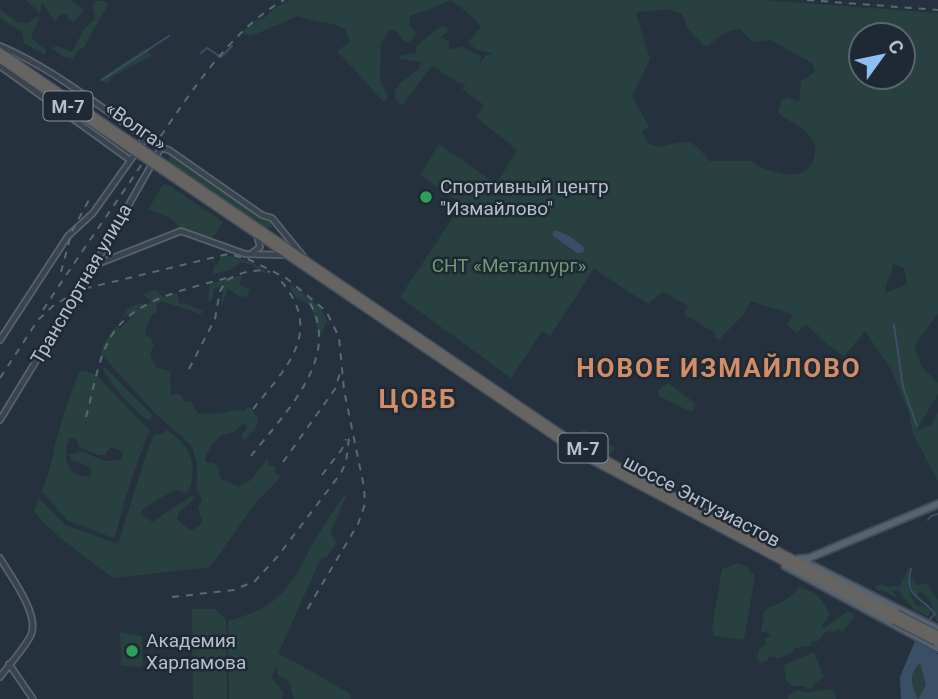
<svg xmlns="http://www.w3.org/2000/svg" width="938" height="699" viewBox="0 0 938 699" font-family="Roboto,sans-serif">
<rect width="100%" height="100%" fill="#25323e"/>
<!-- green -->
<path fill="#284040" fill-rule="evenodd" d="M26,0h44l14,10 -10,12 -5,-2 -2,-6h-6l-5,7 -4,-4 -10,-15 -2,11z
M290,0h474l174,13v301l-24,32 7,20 17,17v11l-22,37 15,-6 7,-13v69l-25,-47 -5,-24 -16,-39 -27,-40 -21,25 -16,-11 -22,-21 -9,9 -10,-8 6,-10c-14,-7 -27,-8 -42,-14l-8,14 -24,25 -5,-4 2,-2 -32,-20 4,-8 -25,-14 -15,12 -54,-35 -44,67 -8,-5 -31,47 -111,-81 62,-93 -42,-29 19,-31 57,40 21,-34 -41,-33 8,-12 -22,-16 4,-5 -8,-1 -23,-16 -3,-1c-10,13 -19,25 -28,38l-4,1c-16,-16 7,-26 19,-36l2,-7 -21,-3v-3l16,-3 1,-8 25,-19 8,3 -10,9 9,3v9l13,-4 19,11 -2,8 7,-10 7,-2c-9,-1 -20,-2 -24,-12l12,-14 -7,-9 -23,-18c-7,2 -11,5 -18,8 -7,4 -15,4 -23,8l-1,9 6,7v5l-6,5 -5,-1 -9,-11h-5l-9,13 -1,36 8,19 -5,3 -46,-50 13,-9 -5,-13c-14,-8 -32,-6 -47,-13l-47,20 -10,-3 14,-12 8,-2 12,-11zM668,9l14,5 6,15 18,18 18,-14 15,-5 13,14 19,-2 41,23 3,9 -14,9 -2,21 -12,-5 -6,4 -3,11c10,10 27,15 34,27 8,13 1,32 -15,35 -12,2 -38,-5 -46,-13h-42c-4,-5 -10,-14 -16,-17 -17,-9 -41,18 -51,-13l7,-4 -17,-31 18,-37 -14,-45 4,-3c10,2 18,-1 28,-2zM861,35h42v42h-42zM893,264l11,4 3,16 -21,9c-2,-10 7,-18 7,-29z
M95,1h10l3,4 -24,42 -5,2 -6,10 -9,-2 -12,-9 5,-2 15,6 12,-23 11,-10 -3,-13z
M0,9l17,13 11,1 9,-7 3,3 -8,15v5l14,11 -1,5 -21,-12 -2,-11 -22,-14z
M146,48l5,8 -39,21 -5,7 -7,-5z
M169,154l77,53 24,13 2,5 -1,3h-7l-95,-66z
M163,184l7,2 53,36 -11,17 -23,-9h-9c-5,-13 -20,-17 -32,-20z
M226,256c20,1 35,10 48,23l-24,-15 -9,-2 -11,8 -17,4 1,-9h3l4,-8z
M242,275l-2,10 10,4 -3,8 -8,-1 -11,-7 -8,19 3,-15 -4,-7 -5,3 -2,11 -4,2 2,-18z
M292,285l28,22 7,14 -7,15h-2c-3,-17 -2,-32 -21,-37l-8,-13z
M151,291h6l6,6 14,-4 2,10 11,2 13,6 -2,3 -39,-13 -5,3 -1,9 -5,3c-2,6 -6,13 -6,21l5,-1 4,9 -4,10 6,12 14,4 1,25 6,-2 5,2 3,7 6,-2 7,13c8,-1 17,0 25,-1 6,-2 11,-3 18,-3l1,2 6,-5 3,1 7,11 -2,9 -12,12 -3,-4 7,-10 -5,-3 -10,10c-13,-2 -25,15 -28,27l2,3 6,-1 5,6 2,10 18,9 13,-7 16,-21 3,7h5v7l5,3 -1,3 -22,22 -47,66 -96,11c-15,-10 -75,-54 -80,-68l4,-10h3l24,25 53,19 31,-98 5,-11 9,-1 3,-4c18,10 29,25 26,47 -1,7 -1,10 -5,16l-12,-3c-10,6 -30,15 -35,23l12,9 39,-26 3,1 -1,3 -15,14 -1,5 14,12 12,-9 -5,-14 4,-8 -5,-12v-25l-5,-17 -36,-32 -55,-60 3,-11 12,-17 4,3 10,-10 -1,-5 -7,4 5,-8 11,-7 9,2 3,-5 -7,-5z
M105,367l47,48 -2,6c-13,-6 -41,-38 -47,-52z
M84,371l11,3 54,56 -23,66 -11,41 -2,1 -46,-18 -26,-29c10,-17 11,-37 16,-54 6,-22 14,-43 22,-65zM73,438l4,2 2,7 19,8h7l5,-8 11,4 2,4 -3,5 -15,1 -25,-10 -11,4 2,7 4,-1 16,7v7c-24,7 -29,-20 -22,-36z
M666,384h3l26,19 -2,8h-4l-30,-15 -1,-5z
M584,430l29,16 1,4 -4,5 -28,-15 -1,-9z
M345,494l1,2 -16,37 7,9 -10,15 -6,1 -43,96c25,11 48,27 73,40v5h-57l-5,-17 -11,-7 -1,-9 -6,11 13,16 -2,6h-53l-1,-78c55,-15 62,-34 87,-81 9,-16 20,-31 30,-46z
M738,563l9,4 8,9 -11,64 -30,-4 -2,-8 10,-59z
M908,568h2c-4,16 -2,25 7,38l3,-2 11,7 -3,6 -15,-8 -15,-19 -5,1 4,7 -13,-7 -9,-2 1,-3 6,-2 4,3 14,-1z
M910,578l4,1 2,6 10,-2 12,17v22l-3,-3c1,-11 -6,-22 -15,-28l-2,4 -3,-1 -5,-9z
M799,587c19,5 23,11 31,28l-8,10 2,3 24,-17 5,3 1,3 -11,15 -4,-3 -4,3 -9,-1 -8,10h-6l-2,5 -15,2 -3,5 -13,5 -10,-2 -1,5 -9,2 -2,-6 3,-9 5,-3v-6l6,-4 -5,-4 -5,1 3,-20 5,-5c11,-2 24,-11 30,-20z
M192,609h23l11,11 1,79h-34z
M120,632l22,4 1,31 -22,-1z
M915,641l23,13v45h-37l-1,-22z
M814,652l10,25 -10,7 -2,4 -5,1 -3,-3h-11l-7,-5 -2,-16z
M828,689l6,2 2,8h-48v-4l10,-5 8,3z"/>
<!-- water -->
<path fill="#3a4f65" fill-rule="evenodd" d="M555,230c10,3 22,10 29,18l-1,4 -6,1 -25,-18z
M915,641l23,13v45h-37l-1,-22zM920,663l6,22 -8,14c-7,-13 -10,-26 2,-36z"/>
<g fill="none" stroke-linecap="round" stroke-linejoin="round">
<!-- stream -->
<path stroke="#3a4f65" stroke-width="2" d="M201,53l6,-5 14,9 11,-11
M102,80l67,-44
M894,325l9,62 14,39
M928,520l3,-4 7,-2
M911,569c-8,29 11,27 24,45l-7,7"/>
<defs>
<path id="tertiary" d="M0,46c50,21 94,57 139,87l4,5 -1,6 -49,69 -25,23 -68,104
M0,66l130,94
M251,254l9,-7 -3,-11
M95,265l86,-34 64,23 40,1
M0,420l94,-154 67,-118 8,2 93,65 10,3 31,38
M0,558c11,19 42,59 30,79 -8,14 -20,27 -30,40
M9,664l24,35"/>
<path id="primary" d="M798,559l11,-1 129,-54
M805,562l133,67
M785,566l153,82"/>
<path id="trunk" d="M0,52l127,87
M0,59l124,85
M164,164l401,273 64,36 268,141
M161,169l420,285 313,166"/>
</defs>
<!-- tertiary casing -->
<use href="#tertiary" stroke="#57626c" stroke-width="8"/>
<!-- primary casing -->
<use href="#primary" stroke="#434d57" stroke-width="10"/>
<!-- trunk casing -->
<use href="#trunk" stroke="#444f59" stroke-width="10"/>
<!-- tertiary -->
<use href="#tertiary" stroke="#39444e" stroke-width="4.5"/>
<!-- primary -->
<use href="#primary" stroke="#57636e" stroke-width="6"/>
<!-- trunk -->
<use href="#trunk" stroke="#666462" stroke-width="7"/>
<!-- rail -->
<path stroke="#5b6875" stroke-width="2" stroke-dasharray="7 7" stroke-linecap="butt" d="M807,0l131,10
M61,272l11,-41 18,-33
M43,310c32,-49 66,-97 99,-146 37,-54 84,-132 142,-164
M189,369l26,-50 5,-28 6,-10c11,-8 30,-13 44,-9
M0,378l38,-58 15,-14 26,-16 149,-36 20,5 38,19 40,33 13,26 5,53 20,97 1,17 -7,20 -53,89
M253,409c33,-41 72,-78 27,-129
M86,417c7,-25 11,-54 23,-77 22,-42 80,-51 121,-63
M251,456c33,-42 93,-100 57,-156
M283,462l52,-73 5,-16
M322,475l20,-26 4,-10
M172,597l62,-7 21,-9 23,-25 63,-83 5,-11 3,-24"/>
<defs>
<path id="trunk-bridge" d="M127,139l37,25
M124,144l37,25
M897,614l41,21
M894,620l43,22"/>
</defs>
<!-- trunk-bridge casing -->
<use href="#trunk-bridge" stroke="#444f59" stroke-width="10" stroke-linecap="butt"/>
<!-- trunk-bridge -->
<use href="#trunk-bridge" stroke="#666462" stroke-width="7"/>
</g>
<!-- markers -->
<g fill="#2e9e5b" stroke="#1e2933" stroke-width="2.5">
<circle cx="426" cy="197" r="7"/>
<circle cx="132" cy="651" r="7"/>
</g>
<g text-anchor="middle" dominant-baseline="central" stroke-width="5" stroke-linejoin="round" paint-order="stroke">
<!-- shield labels -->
<g fill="#1e2933" stroke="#88929c" stroke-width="2">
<rect x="43.5" y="91.5" width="49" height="29" rx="5"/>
<rect x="558.5" y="433.5" width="49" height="29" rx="5"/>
</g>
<g font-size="18" font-weight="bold" fill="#b6bfc9">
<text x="68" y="106">М-7</text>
<text x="583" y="448">М-7</text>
</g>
<!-- street labels -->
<g font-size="19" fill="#b6bfc9" stroke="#1e2933">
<text transform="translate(136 126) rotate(35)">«Волга»</text>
<text transform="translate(81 284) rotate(-60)">Транспортная улица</text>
<text transform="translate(702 501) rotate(28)">шоссе Энтузиастов</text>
</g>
<!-- poi labels -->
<g font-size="19" fill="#b6bfc9" stroke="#1e2933" text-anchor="start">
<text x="440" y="186">Спортивный центр<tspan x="440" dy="22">"Измайлово"</tspan></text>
<text x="146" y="640">Академия<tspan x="146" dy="22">Харламова</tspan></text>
</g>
<!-- park labels -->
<g font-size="19" fill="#6d9974" stroke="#1e2933">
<text x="509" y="265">СНТ «Металлург»</text>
</g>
<!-- district labels -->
<g font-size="26" font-weight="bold" letter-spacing="2" fill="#d28d67" stroke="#1e2933">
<text x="719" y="368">НОВОЕ ИЗМАЙЛОВО</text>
<text x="418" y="399">ЦОВБ</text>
</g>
</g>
<!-- north arrow -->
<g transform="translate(882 56) rotate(57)"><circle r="33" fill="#1e2933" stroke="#5b656f" stroke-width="2"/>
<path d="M0-5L12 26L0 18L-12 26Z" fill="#8fbef5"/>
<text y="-10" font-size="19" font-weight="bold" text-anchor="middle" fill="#b6bfc9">С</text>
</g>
</svg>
